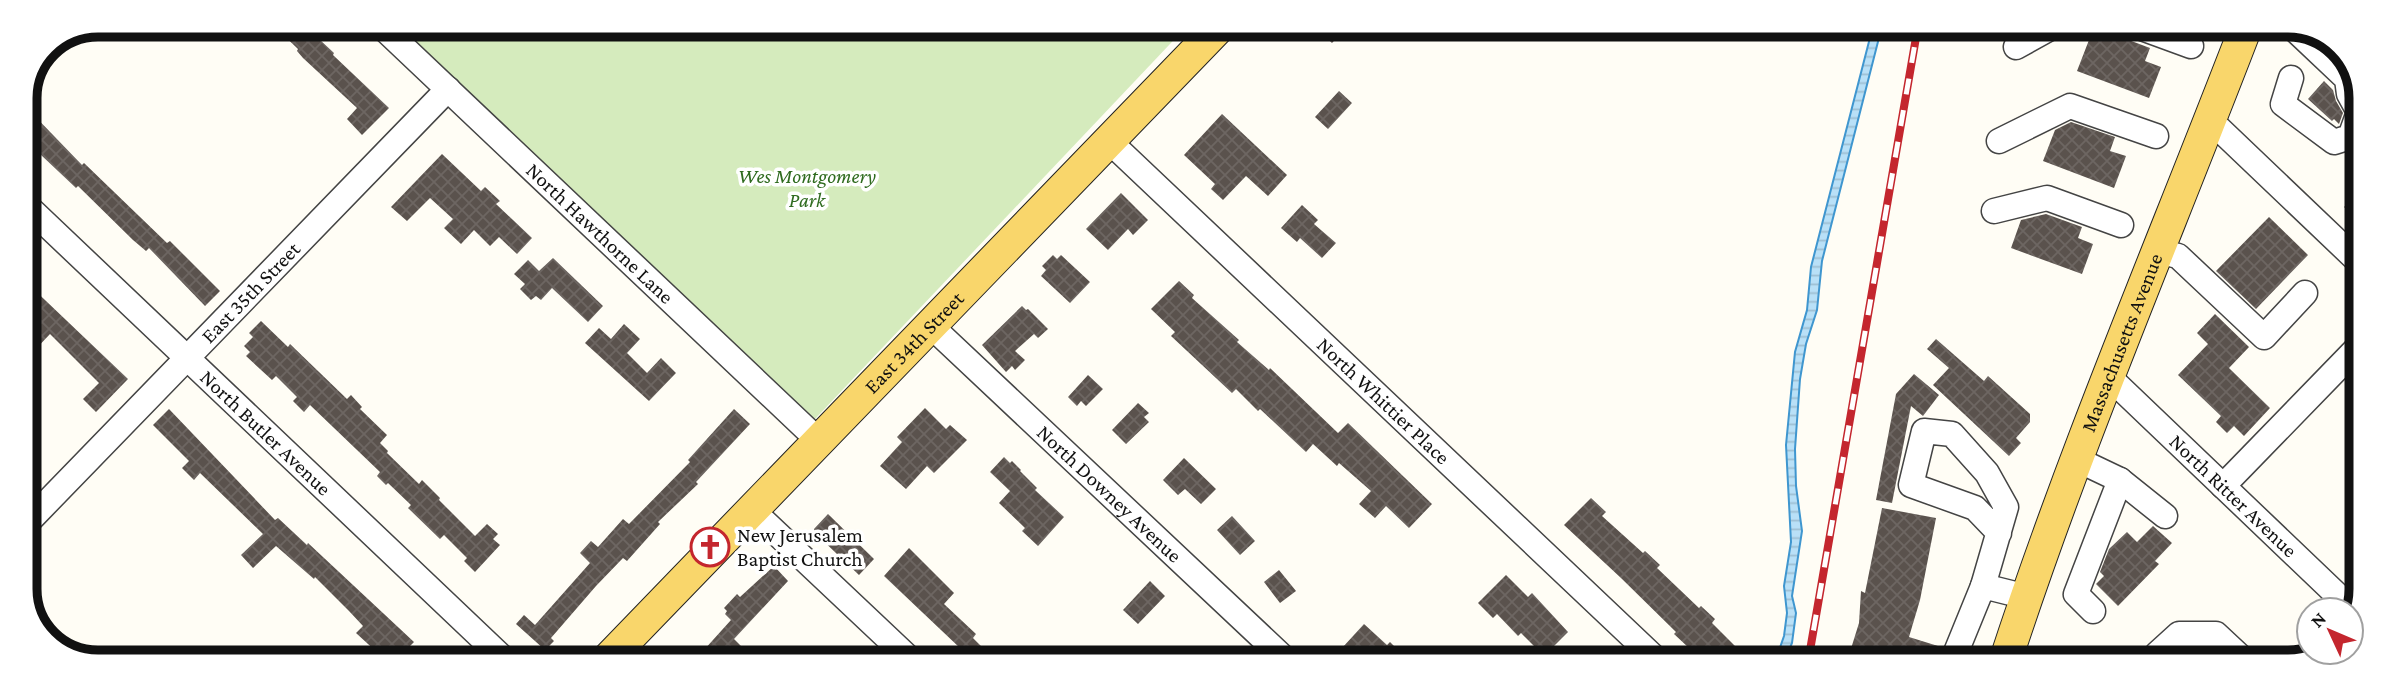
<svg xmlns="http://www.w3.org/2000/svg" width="2386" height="687" viewBox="0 0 2386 687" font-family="'Crimson Pro',serif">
<defs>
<pattern id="water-rules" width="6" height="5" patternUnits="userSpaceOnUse" patternTransform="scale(1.75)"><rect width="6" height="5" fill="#b9e0f7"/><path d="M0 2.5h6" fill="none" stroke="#9ebfd3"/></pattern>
<pattern id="building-cross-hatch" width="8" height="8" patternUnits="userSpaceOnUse" patternTransform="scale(1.75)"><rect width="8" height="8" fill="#5a524d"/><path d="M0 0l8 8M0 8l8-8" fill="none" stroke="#6d6662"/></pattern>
</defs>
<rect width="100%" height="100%" fill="#fffdf5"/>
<!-- park -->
<path fill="#d5ebbd" d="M397,25l790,1 -373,394z"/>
<!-- water -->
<path fill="url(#water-rules)" stroke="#3f96cf" stroke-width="2" d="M1873,26h9l-60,235 -5,49 -11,34 -6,35 -5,70 1,37 6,45 -10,65 4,17 -4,30 -8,19h-9l9,-26 3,-23 -3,-27 7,-44 -5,-97 9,-93 12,-42 4,-43z"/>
<!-- building -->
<path fill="url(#building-cross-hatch)" d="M273,25h31l30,28 -1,2 56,53 -27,27 -15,-16 10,-11 -54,-50 -6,-7 1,-2z
M1313,26h35l-16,17z
M2094,27l56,21 -5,13 16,6 -12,31 -72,-27z
M2324,81l9,9 3,11 7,12 -4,11 -5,-5 -2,2 -24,-22z
M1339,91l13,12 -24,26 -13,-12z
M25,106l57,59 2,-2 83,80 3,-2 50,50 -15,15 -56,-58 -3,3 -13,-11 -55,-54 -2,2 -36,-34 1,-2 -16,-16z
M1222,114l65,61 -19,21 -22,-20 -23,24 -12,-11 4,-5 -31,-29z
M2071,122l44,15 -5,14 16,5 -12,32 -71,-27 12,-31z
M442,154l39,37 4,-4 15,14 -4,3 36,34 -15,16 -18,-17 -9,9 -16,-16 -13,14 -17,-16 9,-9 -23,-21 -23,23 -16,-14z
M2361,191v32l-17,-16z
M1121,193l27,27 -15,15 -5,-6 -20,21 -22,-21z
M1302,205l16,15 -4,4 22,19 -14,15 -22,-20 -3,4 -16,-14z
M2046,214l36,13 -4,11 15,6 -11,30 -71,-26 10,-28z
M2269,217l39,38 -52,54 -40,-38z
M1053,255l4,4 4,-4 29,27 -20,21 -29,-27 5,-6 -4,-4z
M553,258l50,48 -15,16 -36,-34 -11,12 -5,-4 -5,4 -11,-11 5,-5 -11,-10 14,-14 11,11z
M25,281l103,98 -32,33 -13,-13 16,-16 -49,-49 -17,18 -8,-9v-12l11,-11 -11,-11z
M1179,281l15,14 -2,3 47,42 -2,2 32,28 1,-2 68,65 10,-10 84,81 -23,24 -23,-22 -11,12 -16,-14 12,-13 -32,-28 -2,3 -24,-22 -7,8 -46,-43 -2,2 -22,-22 -4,4 -61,-57 4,-4 -24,-23z
M1022,306l4,4 2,-1 20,20 -10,9 -4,-4 -19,17 10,9 -10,10 -3,-4 -6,6 -24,-27z
M2215,314l34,33 -20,21 41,40 -26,28 -10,-10 -7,7 -11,-11 5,-6 -43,-41 30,-31 -11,-11z
M261,321l27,26 2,-3 57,55 4,-4 11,12 -2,2 27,26 -7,8 8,8 -1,2 32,31 3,-4 18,18 -1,2 36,36 12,-12 11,10 -5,5 7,6 -25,27 -11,-11 3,-3 -23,-23 -4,4 -32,-31 3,-3 -23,-22 -2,2 -9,-9 3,-4 -70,-67 -6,7 -11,-11 4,-4 -21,-21 -4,4 -26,-24 4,-4 -6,-6 9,-9 -4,-4z
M624,324l16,15 -13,14 20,20 14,-15 15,15 -27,28 -64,-58 14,-15 12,11z
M1936,339l48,42 4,-5 42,38v8l-14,16 5,5 -12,13 -76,-71 16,-17 -22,-19z
M1914,374l25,21 -16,21 -12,-10 -19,97 -16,-3 20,-106z
M1088,375l15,14 -17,17 -5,-5 -4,5 -9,-9z
M1138,403l11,10 -5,4 5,5 -23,22 -14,-14z
M925,408l21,21 4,-4 17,15 -33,33 -7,-7 -21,23 -26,-23 22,-24 -5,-5z
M169,409l106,111 3,-2 29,27 1,-2 106,99 -14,14 -12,-10 -8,9 -24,-22 7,-7 -14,-15 -34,-34 -1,2 -38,-33 -23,22 -12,-13 22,-21 -63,-61 -6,7 -12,-12 7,-7 -36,-36z
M734,409l16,15 -54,58 2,2 -40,38 2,2 -33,37 -4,-3 -27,28 -45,52 3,3 -9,9 -29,-26 8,-9 11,10 55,-62 -10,-10 11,-12 7,6 25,-28 6,5 61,-62 -2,-2z
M1004,457l6,6 2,-2 9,9 -1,1 17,17 -2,2 29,27 -26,29 -16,-15 3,-3 -26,-25 11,-12 -20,-19z
M1184,458l32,31 -15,15 -16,-15 -7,6 -15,-15z
M1591,498l15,14 -4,4 41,37 2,-2 15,14 -3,3 42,40 2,-2 14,13 -3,4 23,23 -15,16h-16l-30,-28 2,-2 -55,-54 -57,-53z
M1882,508l54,10 -16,82 -11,37 29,9 -4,16h-71l1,-4 -15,-3 10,-32 2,-32 4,2z
M828,514l46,45 -15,16 -44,-42 -1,-4z
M1232,516l23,25 -15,14 -23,-25z
M2153,526l19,17 -17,18 4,3 -41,42 -22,-22 8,-8 -4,-4 9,-23 18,-17 10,10z
M909,548l45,45 -10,11 32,30 -3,4 12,12 -11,11h-9l-9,-9 4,-4 -76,-72z
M774,566l14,15 -54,58 8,8 -12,14h-36l37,-41 -6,-6 2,-3 -3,-3 13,-14 3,3z
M1279,570l17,21 -16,12 -16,-21z
M1506,575l22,22 4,-4 36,39 -24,24 -23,-23 -3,3 -21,-22 -4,4 -15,-15z
M1150,581l15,15 -27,28 -15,-14z
M1364,624l23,21 3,-3 20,20 -54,-1 -14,-13z"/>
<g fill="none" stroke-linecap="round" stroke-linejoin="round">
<defs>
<g id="minor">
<path id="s1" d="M380,25l439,416"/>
<path d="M2139,27l52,19"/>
<path d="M2016,47l36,-20"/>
<path d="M2291,78l-8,26 51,38 16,-5 9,-25 -10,-18 -2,-15 -55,-52"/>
<path d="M2210,120l151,144"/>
<path id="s2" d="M1109,141l550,521"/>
<path d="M1999,141l71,-35 86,30"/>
<path id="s3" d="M25,204l481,457"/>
<path d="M1994,211l53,-13 74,27"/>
<path d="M2158,251l20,5 86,81 41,-44"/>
<path id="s4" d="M931,326l356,335"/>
<path id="s5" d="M2109,377l247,236"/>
<path d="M2078,460l42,20 45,36"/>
<path d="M2223,486l137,-141"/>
<path d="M751,509l161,152"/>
<path id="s6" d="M25,525l423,-436"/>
<path d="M1983,586l23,-79 -19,-34 -35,-39 -28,-3 -13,54 64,23 24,25"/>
<path d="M2093,611l-17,-17 44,-114"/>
<path d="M2157,654l22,-20h37l30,28"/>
<path d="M1952,662l31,-76 44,11"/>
</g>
<g id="major">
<path id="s7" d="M606,661l614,-635"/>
<path id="s8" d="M2005,662c70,-215 160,-424 241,-635"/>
</g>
</defs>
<!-- minor casing -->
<use href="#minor" stroke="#444" stroke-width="27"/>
<!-- major casing -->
<use href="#major" stroke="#222" stroke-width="34"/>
<!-- minor -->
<use href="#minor" stroke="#fff" stroke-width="24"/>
<!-- major -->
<use href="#major" stroke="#f9d66b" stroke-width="32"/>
<defs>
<path id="rail" d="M1808,662l110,-636"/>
</defs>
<!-- rail casing -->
<use href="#rail" stroke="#c4262e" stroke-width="8"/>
<!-- rail -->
<use href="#rail" stroke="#fff" stroke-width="5" stroke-dasharray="16" stroke-linecap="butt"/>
</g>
<!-- icons -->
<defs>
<symbol id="church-ring" viewBox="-11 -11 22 22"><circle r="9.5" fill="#fff" stroke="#c4262e" stroke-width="1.5"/><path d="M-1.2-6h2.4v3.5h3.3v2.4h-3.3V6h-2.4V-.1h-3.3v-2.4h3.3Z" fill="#c4262e"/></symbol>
</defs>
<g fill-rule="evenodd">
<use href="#church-ring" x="688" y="525" width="44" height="44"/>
</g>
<g text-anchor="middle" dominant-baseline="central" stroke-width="7" stroke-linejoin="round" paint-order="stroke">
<!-- park labels -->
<g font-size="21" font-style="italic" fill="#2f6b1f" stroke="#fff">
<text x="807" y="176">Wes Montgomery<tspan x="807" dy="24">Park</tspan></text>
</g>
<!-- street labels -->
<g font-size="21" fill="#111" stroke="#fff">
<text stroke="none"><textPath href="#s1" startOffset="303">North Hawthorne Lane</textPath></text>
<text stroke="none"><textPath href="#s6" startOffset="324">East 35th Street</textPath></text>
<text stroke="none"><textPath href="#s7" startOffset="443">East 34th Street</textPath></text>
<text stroke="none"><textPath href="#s8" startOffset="340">Massachusetts Avenue</textPath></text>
<text stroke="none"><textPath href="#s2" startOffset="378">North Whittier Place</textPath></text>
<text stroke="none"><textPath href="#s3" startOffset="332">North Butler Avenue</textPath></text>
<text stroke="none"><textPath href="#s4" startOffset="245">North Downey Avenue</textPath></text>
<text stroke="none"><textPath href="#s5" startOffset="172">North Ritter Avenue</textPath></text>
</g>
<!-- poi labels -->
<g font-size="21" fill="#111" stroke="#fff" text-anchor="start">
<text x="737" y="535">New Jerusalem<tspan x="737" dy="24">Baptist Church</tspan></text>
</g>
</g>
<!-- crop -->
<path d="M0 0H2386V687H0ZM98 37H2288A61 61 0 0 1 2349 98V589A61 61 0 0 1 2288 650H98A61 61 0 0 1 37 589V98A61 61 0 0 1 98 37Z" fill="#fff" fill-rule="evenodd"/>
<path fill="none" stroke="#111" stroke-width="9" d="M98 37H2288A61 61 0 0 1 2349 98V589A61 61 0 0 1 2288 650H98A61 61 0 0 1 37 589V98A61 61 0 0 1 98 37Z"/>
<!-- north arrow -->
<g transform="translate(2330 631) rotate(314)"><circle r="33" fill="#ffffff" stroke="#a0a0a0" stroke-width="2"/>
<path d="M0-5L12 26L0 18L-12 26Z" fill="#c4262e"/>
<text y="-10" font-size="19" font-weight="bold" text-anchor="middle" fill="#111111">N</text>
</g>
</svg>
